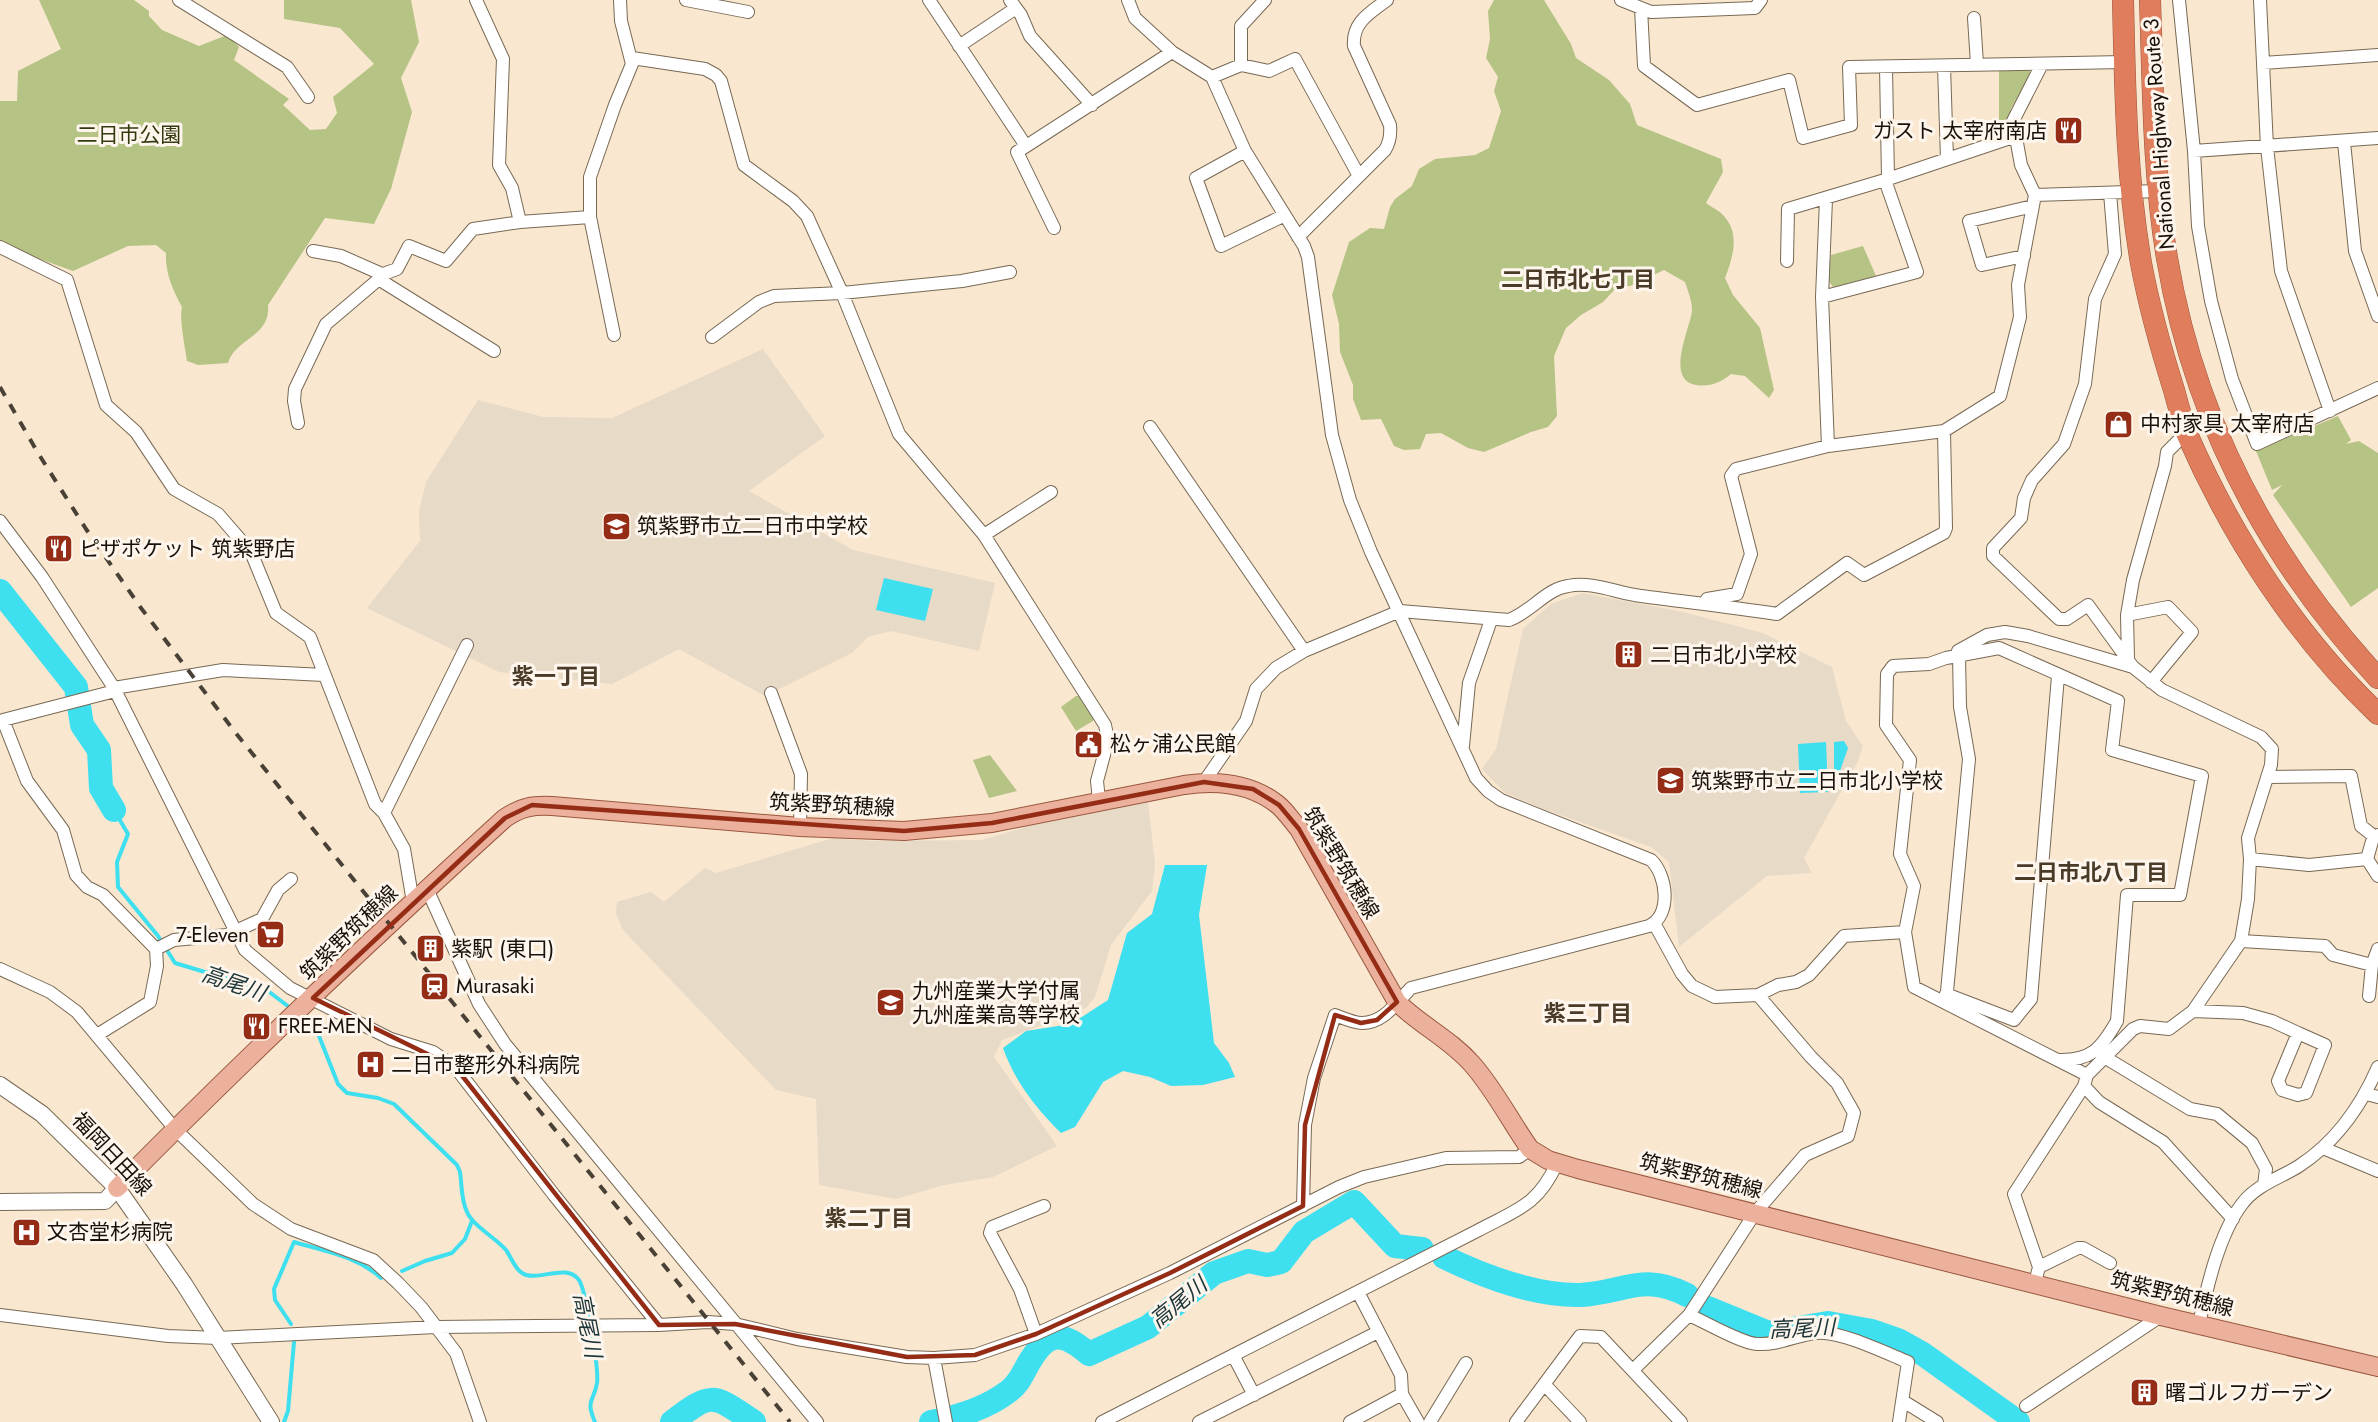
<svg xmlns="http://www.w3.org/2000/svg" width="2378" height="1422" viewBox="0 0 2378 1422" font-family="Jost,'Noto Sans JP',sans-serif">
<rect width="100%" height="100%" fill="#f9e7d0"/>
<!-- education -->
<path fill="#e7dac7" d="M763,349l62,87 -76,55 104,59 142,33 -16,68 -88,-20 -23,6 -16,16 -87,43 -86,-47 -67,35 -113,-12 -132,-64 53,-67 -1,-30 7,-29 52,-82 65,17 69,1z
M1582,593l101,19 80,21 69,34 14,54 17,25 -5,15 -54,97 8,15 -45,3 -88,71 -10,-85 -18,-15 -108,-38 -38,-16 -23,-24 14,-20 27,-120 28,-25z
M1148,801l7,63 -3,27 -41,54 -16,52 -9,11 -84,32 -8,17 63,89 -64,31 -49,8 -48,14 -77,-14 -3,-86 -40,-9 -153,-160 -7,-16 1,-12 34,-10 13,10 41,-34 11,5 117,-35 38,3 111,-1 71,-21z"/>
<!-- green -->
<path fill="#b5c384" d="M39,0h95l15,11v5l13,14 37,16 28,-11 12,12 -5,13 55,39 -6,6 27,25 16,-1 11,-16 -4,-16 41,-33 -34,-36 -56,-9v-19h127l8,42 -18,36 11,34 -21,77 -17,35 -49,-6 -57,87c3,32 -33,33 -40,58l-30,2 -11,-4c-2,-14 -8,-43 -5,-54 -9,-17 -17,-34 -16,-54l-10,-8 -28,1 -55,25 -47,-17 -26,-13v-140h17l1,-30 43,-22z
M1494,0h50l27,44 5,14 33,22 21,24 7,21 84,34 2,13 -17,31c5,4 12,7 16,11 19,18 11,43 3,64l8,17 27,33 14,62 -5,8 -24,-22 -14,-2c-11,9 -21,13 -35,11 -32,-5 -5,-58 -4,-75 0,-9 -4,-19 -7,-28l-21,-12 -34,16h-12l-15,16 -22,13 -15,13 -12,28 3,60 -9,11 -17,5 -47,20 -16,-4 -27,-15 -15,1 -6,15 -16,1 -10,-4 -13,-27 -20,1 -8,-21v-14l-13,-33 -1,-28 -7,-29 17,-53 21,-14 14,1 6,-22 5,-8 17,-13 7,-17 16,-10 40,-4 14,-7 12,-37 -7,-20 4,-14 -12,-19 4,-19 -2,-28z
M2029,67l1,10 -19,31 -4,22h-8v-62z
M1863,246l13,30 -43,11 -5,-7 3,-25z
M2338,416l13,24 -5,4 13,-3 19,12v135l-27,19 -78,-112 9,-10 -10,5 -16,-39z
M1076,696h6l12,18 -1,7 -17,10 -15,-24z
M990,755l27,36 -28,7 -16,-38z"/>
<!-- water -->
<path fill="#3edfef" d="M884,578l49,11 -8,32 -49,-11z
M1844,741l4,7 -9,26h-5v-32z
M1826,742l2,50 -28,1 -2,-49z
M1165,865h42l-8,50 15,128 15,20 6,14 -32,8 -32,1 -21,-9 -27,-6 -20,11 -28,45 -14,6c-25,-25 -46,-51 -58,-85l23,-17 45,-7 37,-24 19,-67 25,-19z"/>
<g fill="none" stroke-linecap="round" stroke-linejoin="round">
<!-- stream -->
<path stroke="#3edfef" stroke-width="4" d="M114,810l14,24 -11,28 1,25 40,49 17,27 93,28 25,19
M301,1017l16,14 21,53 9,9 31,5 16,6 63,61 3,7c2,13 1,28 7,40 6,14 29,26 39,38 5,7 9,19 16,23 15,10 44,-11 57,7 7,11 20,88 18,103 -3,19 -12,16 -2,39
M402,1271l23,-10 27,-8 13,-14 7,-18
M291,1324l-16,-24 -1,-11 20,-47c30,9 63,14 87,36
M284,1422l4,-11 6,-69"/>
<!-- river -->
<path stroke="#3edfef" stroke-width="24" d="M0,591l76,96 6,38 17,25 2,38 13,22
M1444,1257c39,19 92,39 136,38 44,-2 62,-23 107,0
M1708,1308l61,25 59,-10 44,8 26,9 25,14 95,68
M672,1422c41,-31 40,-28 82,0
M931,1422c27,-5 56,-14 78,-31 11,-8 14,-19 21,-30 19,-32 34,-28 59,-7l59,-27 66,-54 34,-12 19,4 14,-3 23,-30 50,-30 41,44 27,3"/>
<defs>
<path id="street" d="M179,0l108,67 21,30
M476,0l27,59 -4,106 13,23 8,34
M686,0l62,12
M929,0l97,146
M1010,0l11,15 9,21 62,69
M1128,0l7,18 37,34 40,25 33,74 59,95 4,11 24,178 18,65 21,52 105,226 12,13 13,9 150,60c16,15 21,55 -2,66l-238,62c-14,14 -27,35 -49,35 -8,0 -19,-5 -27,-8l-21,63 -9,47 -2,81
M1621,0l30,12 104,-4 6,-8
M2179,0l15,151 4,75 13,75 21,78 25,65 121,-56
M2260,0l7,147 14,124 49,140
M1641,8l3,58 53,39 92,-25 14,58 48,-13 -2,-58 275,-5
M1974,18l3,46
M959,46l57,-38
M632,58l73,11 11,6 5,6 23,84 49,36 14,15 35,77 57,141 85,101 121,190 3,15 -11,41 2,19
M2263,63l115,-8
M2042,64l-29,57 8,44 14,30 124,-4
M1241,65l28,6 26,-12 64,117
M1944,66l3,93
M1886,67l2,112
M1212,77l29,-12v-39l24,-26
M2344,142l11,109 23,65
M1245,151l-49,27 25,68 62,-30
M2194,151l184,-13
M1826,199l-4,98 6,149
M1054,228l-37,-76 155,-100
M1298,237l87,-87c5,-8 6,-15 5,-25l-36,-79c-2,-24 16,-33 33,-46
M0,247l67,33 39,125 30,27 38,57 44,25 33,38 25,61 34,24 65,167 9,9 20,36 9,53
M313,251l28,5 43,19
M2024,256l-42,9 -13,-44 64,-15
M1787,261l1,-52 97,-29 131,-44
M380,280l114,71
M1822,297l95,-25 -32,-92
M614,335l-24,-118v-40l25,-72 17,-41 -11,-43 -1,-21
M712,337l47,-35 15,-6 68,-3 120,-12 48,-9
M298,423l-4,-22 1,-12 31,-65 60,-51 11,-4 12,-23 37,15 27,-32 47,-7 70,-5
M1150,427l154,224
M0,521l42,56 72,111 131,262 45,38 101,51 42,13 23,16 98,127 105,130
M984,535l67,-43
M1707,599l30,-5 14,-40 -20,-78 5,-7 92,-23 116,-15 56,-35 20,-79 -2,-32 17,-90
M2127,615l41,-8 24,25 -41,50
M1958,651l29,-16 18,-3 23,4 105,31
M2128,659l-1,-44 6,-35 32,-114 2,-14 20,-20
M114,688l109,-18 101,5
M771,693l30,81 -1,53
M1463,746l6,-63 22,-63
M2268,777l83,-1 10,50 14,11
M1204,782l42,-61 10,-32 20,-21 28,-17 96,-40 109,9c22,-8 37,-31 59,-34 25,-5 48,7 73,10 45,6 91,11 136,18l70,-51 17,12 80,-42 2,-5 -2,-97
M384,813l83,-168
M2378,835l-5,3 -6,21 11,17
M2250,859l59,6 58,-6
M427,889l52,115 26,40 312,378
M1654,923l28,51 10,12 23,11 43,-2 20,-10 18,-3 13,-7 35,-39 61,-4
M2241,941l84,5 8,9 39,10 6,-16
M156,949l18,-9 53,-5 35,-16 16,-29 13,-11
M0,969l50,23 27,20 98,117 78,75 38,25 82,31 25,23 23,24 35,46 24,69
M1946,994l68,26 17,-21 27,-323
M2369,996l3,-31
M1946,1002l23,-243 -9,-52 -1,-52
M2193,1011l50,2 29,8 26,12 -20,48 4,9 16,5 8,-2 19,-48 -27,-12
M97,1035l53,-33 7,-36 -1,-17 -53,-54 -16,-8 -11,-12 -13,-45 -36,-49 -24,-61 112,-29
M2106,1058l84,51 27,5 35,29 14,26 -2,16
M2058,1060c33,1 43,-11 59,-39l10,-126h53l22,-119 -90,-26 6,-49 -119,-53 -53,10 -17,6 -36,2 -6,8 -1,51 24,35 -10,94 14,32 -9,46 9,55 173,88
M2084,1086l15,16 64,40 70,77
M2366,1094l12,3
M2323,1148l55,23
M2039,1267l39,-19h5l27,15
M2035,1283l4,-16 -25,-73 70,-108 3,-11 46,-46 7,-3 29,3 24,-18 48,-70 7,-42 2,-40 -2,-21 23,-73 1,-16 -11,-12 -99,-47 -29,-23 -45,-62 -21,14h-8l-66,-63v-8l28,-30 3,-20 8,-18 32,-36 21,-60 10,-85 20,-45 -5,-61
M1358,1292l43,83 1,19 16,28
M0,1315l168,21 50,2 218,-11 223,-2 49,-3 27,2 62,15 110,18 27,1 41,-3 61,-21 134,-61 169,-86 25,-10 82,-19 73,-1 11,-8
M1689,1315c16,7 52,28 68,29 24,1 38,-9 59,-11 23,-3 70,20 92,29l-9,60
M2199,1324c8,-37 20,-90 43,-120 14,-19 38,-26 57,-38 37,-24 62,-60 79,-99
M1036,1334l-16,-45 -30,-56 2,-6 52,-21
M1233,1355l21,40
M934,1358l12,64
M1633,1370l56,-55 66,-102 50,-58 43,-19 6,-23 -17,-30 -26,-26 -53,-62
M1544,1384l36,38
M1903,1401l34,21
M2026,1406l135,-90
M1102,1422l375,-191c39,-21 61,-25 80,-68
M1199,1422l179,-90
M1350,1422l52,-28
M1430,1422l36,-59
M1516,1422l64,-86 21,1 80,85"/>
<path id="secondary" d="M0,1085l42,29 75,74 67,96 87,138
M0,1202l105,-1 12,-13"/>
<path id="primary" d="M117,1188c125,-127 256,-250 388,-370 16,-11 28,-13 47,-12l248,21 104,4 88,-8 192,-38c33,-5 66,-2 93,19 8,6 15,17 22,25l98,173c23,23 53,37 75,62 23,26 38,57 58,85l18,11 30,9 583,147 217,51"/>
<path id="highway" d="M2123,0c2,87 3,176 18,263 8,43 20,86 33,127 4,15 8,30 13,44 45,103 109,202 191,280
M2150,0c3,86 3,174 17,258 27,161 101,301 211,420"/>
</defs>
<!-- street casing -->
<use href="#street" stroke="#786954" stroke-width="14"/>
<!-- secondary casing -->
<use href="#secondary" stroke="#786954" stroke-width="18"/>
<!-- primary casing -->
<use href="#primary" stroke="#99573f" stroke-width="20"/>
<!-- highway casing -->
<use href="#highway" stroke="#99573f" stroke-width="22"/>
<!-- street -->
<use href="#street" stroke="#fff" stroke-width="12"/>
<!-- secondary -->
<use href="#secondary" stroke="#fff" stroke-width="16"/>
<!-- primary -->
<use href="#primary" stroke="#ecb19d" stroke-width="18"/>
<!-- highway -->
<use href="#highway" stroke="#df7d5c" stroke-width="21"/>
<!-- rail -->
<path stroke="#4a4136" stroke-width="4" stroke-dasharray="10 10" stroke-linecap="butt" d="M0,387l38,66 48,76 55,79 94,124 555,690"/>
</g>
<!-- marked area -->
<path fill="none" stroke="#952c16" stroke-width="4.5" stroke-linejoin="round" d="M1204,782l49,7 26,16 20,24 98,173 -20,18 -16,3 -26,-8 -30,110 -2,81 -133,67 -134,61 -61,21 -68,2 -172,-33 -76,1 -203,-257 -143,-70 192,-180 27,-13 372,26 88,-8z"/>
<!-- icons -->
<defs>
<symbol id="restaurant-square" viewBox="-11 -11 22 22"><rect x="-9" y="-9" width="18" height="18" rx="4" fill="#952c16" stroke="#fef6ed"/><path d="M-5-6h1v4h1v-4h1v4h1v-4h1v5L-1.5 .5V6h-2V.5L-5-1ZM5-6V6H3V1.5H1.5Q1.5-4 5-6Z" fill="#fff"/></symbol>
<symbol id="shop-square" viewBox="-11 -11 22 22"><rect x="-9" y="-9" width="18" height="18" rx="4" fill="#952c16" stroke="#fef6ed"/><path d="M-5-2.5h2.3a2.7 3.5 0 0 1 5.4 0H5L5.5 6h-11ZM-1.5-2.5h3a1.5 2.3 0 0 0-3 0Z" fill="#fff"/></symbol>
<symbol id="school-square" viewBox="-11 -11 22 22"><rect x="-9" y="-9" width="18" height="18" rx="4" fill="#952c16" stroke="#fef6ed"/><path d="M0-5L7-2L0 1L-7-2ZM-4 1L0 2.5L4 1V4Q0 6-4 4Z" fill="#fff"/></symbol>
<symbol id="building-square" viewBox="-11 -11 22 22"><rect x="-9" y="-9" width="18" height="18" rx="4" fill="#952c16" stroke="#fef6ed"/><path d="M-4-6H4V6H1V3H-1V6H-4ZM-2.5-4.3h1.7v1.8h-1.7ZM.8-4.3h1.7v1.8H.8ZM-2.5-1h1.7V.8h-1.7ZM.8-1h1.7V.8H.8Z" fill="#fff"/></symbol>
<symbol id="civic-square" viewBox="-11 -11 22 22"><rect x="-9" y="-9" width="18" height="18" rx="4" fill="#952c16" stroke="#fef6ed"/><path d="M-.6-6.5H3V-4.5H.6V-3L4-1V1h2V6H-6V1h2V-1L-.6-3ZM-1.2 2.5V6h2.4V2.5Z" fill="#fff"/></symbol>
<symbol id="supermarket-square" viewBox="-11 -11 22 22"><rect x="-9" y="-9" width="18" height="18" rx="4" fill="#952c16" stroke="#fef6ed"/><path d="M-6-5.5h2.5l.6 2H6L4.5 2H-2.5L-4.4-4H-6ZM-1.5 3.2a1.3 1.3 0 1 0 .1 0ZM3 3.2a1.3 1.3 0 1 0 .1 0Z" fill="#fff"/></symbol>
<symbol id="station-square" viewBox="-11 -11 22 22"><rect x="-9" y="-9" width="18" height="18" rx="4" fill="#952c16" stroke="#fef6ed"/><path d="M-3-6H3Q5-6 5-4V2Q5 4 3 4L4.5 6H3L1.5 4h-3L-3 6H-4.5L-3 4Q-5 4-5 2V-4Q-5-6-3-6ZM-3.5-4v3h7v-3ZM-3.5 1v1.5H-2V1ZM2 1v1.5H3.5V1Z" fill="#fff"/></symbol>
<symbol id="hospital-square" viewBox="-11 -11 22 22"><rect x="-9" y="-9" width="18" height="18" rx="4" fill="#952c16" stroke="#fef6ed"/><path d="M-5-5h3v3.5h4V-5h3V5h-3V1.5h-4V5h-3Z" fill="#fff"/></symbol>
</defs>
<g fill-rule="evenodd">
<use href="#restaurant-square" x="2052" y="114" width="33" height="33"/>
<use href="#shop-square" x="2102" y="408" width="33" height="33"/>
<use href="#school-square" x="600" y="510" width="33" height="33"/>
<use href="#restaurant-square" x="42" y="532" width="33" height="33"/>
<use href="#building-square" x="1612" y="638" width="33" height="33"/>
<use href="#civic-square" x="1072" y="728" width="33" height="33"/>
<use href="#school-square" x="1654" y="764" width="33" height="33"/>
<use href="#supermarket-square" x="254" y="918" width="33" height="33"/>
<use href="#building-square" x="414" y="932" width="33" height="33"/>
<use href="#station-square" x="418" y="970" width="33" height="33"/>
<use href="#school-square" x="874" y="986" width="33" height="33"/>
<use href="#restaurant-square" x="240" y="1010" width="33" height="33"/>
<use href="#hospital-square" x="354" y="1048" width="33" height="33"/>
<use href="#hospital-square" x="10" y="1216" width="33" height="33"/>
<use href="#building-square" x="2128" y="1376" width="33" height="33"/>
</g>
<g text-anchor="middle" dominant-baseline="central" stroke-width="6" stroke-linejoin="round" paint-order="stroke">
<!-- poi labels -->
<g font-size="21" fill="#171109" stroke="#fef6ed" text-anchor="start">
<text x="2047" y="131" text-anchor="end">ガスト 太宰府南店</text>
<text x="2140" y="424">中村家具 太宰府店</text>
<text x="637" y="526">筑紫野市立二日市中学校</text>
<text x="79" y="549">ピザポケット 筑紫野店</text>
<text x="1650" y="655">二日市北小学校</text>
<text x="1110" y="744">松ヶ浦公民館</text>
<text x="1691" y="781">筑紫野市立二日市北小学校</text>
<text x="249" y="935" text-anchor="end">7-Eleven</text>
<text x="451" y="949">紫駅 (東口)</text>
<text x="456" y="986">Murasaki</text>
<text x="912" y="991">九州産業大学付属<tspan x="912" dy="24">九州産業高等学校</tspan></text>
<text x="278" y="1026">FREE-MEN</text>
<text x="391" y="1065">二日市整形外科病院</text>
<text x="47" y="1232">文杏堂杉病院</text>
<text x="2165" y="1393">曙ゴルフガーデン</text>
</g>
<!-- street labels -->
<g font-size="21" fill="#171109" stroke="#fef6ed">
<text transform="translate(2159 134) rotate(-94)">National Highway Route 3</text>
<text transform="translate(832 805) rotate(3)">筑紫野筑穂線</text>
<text transform="translate(1341 863) rotate(59)">筑紫野筑穂線</text>
<text transform="translate(349 933) rotate(-44)">筑紫野筑穂線</text>
<text transform="translate(112 1154) rotate(47)">福岡日田線</text>
<text transform="translate(1701 1176) rotate(14)">筑紫野筑穂線</text>
<text transform="translate(2172 1294) rotate(14)">筑紫野筑穂線</text>
</g>
<!-- park labels -->
<g font-size="21" fill="#333a0f" stroke="#fef6ed">
<text x="129" y="135">二日市公園</text>
</g>
<!-- neighbourhood labels -->
<g font-size="22" font-weight="bold" fill="#4a3b28" stroke="#fef6ed">
<text x="1578" y="279">二日市北七丁目</text>
<text x="556" y="676">紫一丁目</text>
<text x="2091" y="872">二日市北八丁目</text>
<text x="1588" y="1013">紫三丁目</text>
<text x="869" y="1218">紫二丁目</text>
</g>
<!-- water labels -->
<g font-size="22" font-style="italic" fill="#1d3639" stroke="#fef6ed">
<text transform="translate(234 983) rotate(19)">高尾川</text>
<text transform="translate(1178 1302) rotate(-39)">高尾川</text>
<text transform="translate(588 1325) rotate(79)">高尾川</text>
<text transform="translate(1802 1328) rotate(-2)">高尾川</text>
</g>
</g>
</svg>
